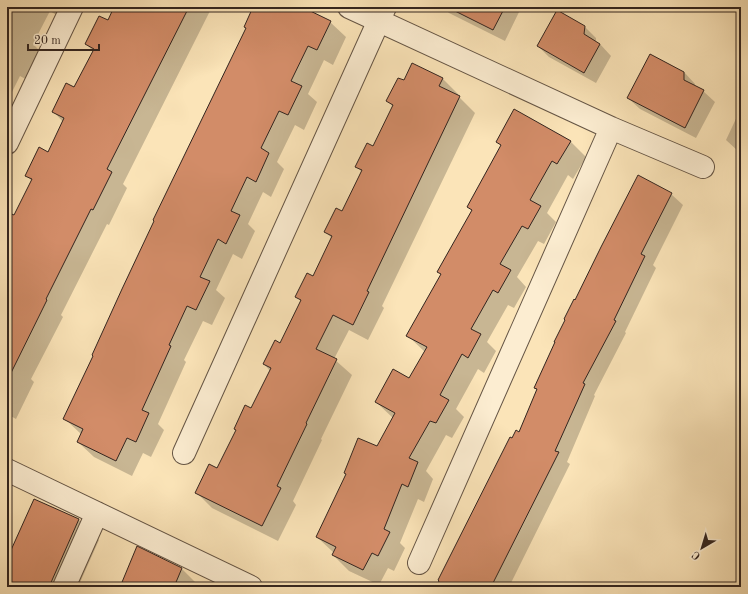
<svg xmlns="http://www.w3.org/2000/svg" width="748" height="594" viewBox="0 0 748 594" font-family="'Old Standard TT',serif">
<rect width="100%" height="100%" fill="#fbe4b8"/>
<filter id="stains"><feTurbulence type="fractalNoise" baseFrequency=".005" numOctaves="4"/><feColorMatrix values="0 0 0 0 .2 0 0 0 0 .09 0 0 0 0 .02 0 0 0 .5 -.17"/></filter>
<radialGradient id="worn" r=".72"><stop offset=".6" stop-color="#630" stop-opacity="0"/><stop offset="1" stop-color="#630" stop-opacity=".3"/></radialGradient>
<!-- shadow -->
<path fill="#0003" d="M7,7h56l-5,9 -8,-5 -17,33 10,10 -14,27 -9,-5 -13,26z
M116,7h96l-89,177 4,4 -18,37 -2,-1 -46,91 2,2 -32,62 3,3 -18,37 -9,-5v-201l7,3 18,-35 -6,-5 22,-23 15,-31 -10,-11 22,-22 18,-38 -7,-7 23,-23z
M254,7h45l31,15 16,15 -13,28 -9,-5 -16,34 9,8 -13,28 -9,-5 -18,37 7,7 -13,28 -8,-5 -15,32 7,7 -13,28 -9,-5 -17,36 9,8 -13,27 -9,-4 -19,39 2,2 -28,62 6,6 -13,27 -8,-4 -11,23 -38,-19 -16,-15 4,-7 -18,-17 183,-390z
M443,7h73l4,3 -15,31 -56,-28z
M585,27l11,11v4l4,2 11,12 -15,27 -47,-26 -11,-11z
M684,72l11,12v3l8,4 12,11 -19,36 -56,-29 -12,-11z
M443,79l15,15v2l17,17 -93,193 2,2 -16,32 -19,-10 -15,29 18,16 -31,64 1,1 -29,61 3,4 -18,36 -66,-33 -16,-16 22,-23 33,-60 19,-38 -6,-7 17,-20 21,-42 -5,-5 16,-20 19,-39 -7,-6 17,-20 20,-40 -6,-5 17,-20 20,-40 -5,-6 16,-19z
M741,108v45l-3,-2 -12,-11z
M570,141l16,16 -13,22 -5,-4 -21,38 9,9 -12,22 -6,-3 -21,36 9,10 -12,21 -6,-3 -21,37 9,9 -12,22 -6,-4 -22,40 8,8 -12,21 -6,-3 -20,36 7,8 -9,23 -6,-3 -18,44 5,5 -11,23 -6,-3 -9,17 -30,-14 -16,-16 1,-2 -17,-16 61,-90 15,-29 -17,-16 34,-22 15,-28 -17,-16 34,-61 -4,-4 34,-60 -4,-4 34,-61 -4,-4z
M671,194l12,11 -30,60 3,3 -31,64 1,1 -32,62 1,1 -28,66 3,2 -61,123h-72l75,-148 7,-6 18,-43 -2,-2z
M79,520l20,20 -21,47h-71v-26z
M138,548l44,21 18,18h-79z"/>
<!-- building -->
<path fill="#d28c68" stroke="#33251f" d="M114,7h75l-82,162 5,3 -19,38 -2,-1 -45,90 1,1 -40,81v-169l7,3 18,-36 -7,-3 14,-29 9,5 16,-34 -12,-6 14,-29 8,4 20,-38 -9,-5 14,-28 9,4z
M253,7h49l29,14 -14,29 -9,-4 -17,35 11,5 -14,29 -9,-4 -18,37 8,5 -13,29 -9,-5 -16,34 9,4 -14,29 -8,-5 -18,38 10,4 -14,29 -9,-4 -18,39 2,1 -29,64 7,3 -13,29 -9,-4 -11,23 -39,-19 6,-13 -20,-10 30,-63 -1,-1 30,-66 32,-68 -1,-1 93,-192 -2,-1z
M447,7h58l-12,23z
M557,10l28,16 -1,8 16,10 -16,29 -47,-27z
M650,54l34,18v8l20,10 -19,38 -58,-30z
M412,63l31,15 -4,8 21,10 -93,195 2,1 -16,33 -20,-10 -17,34 21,10 -31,64 1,1 -30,62 4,2 -19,38 -67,-33 14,-29 8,4 19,-38 -2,-1 11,-24 6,3 20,-40 -8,-4 12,-24 5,3 21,-43 -6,-3 12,-24 6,3 19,-40 -8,-4 12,-24 6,3 20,-41 -7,-3 12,-24 6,3 20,-41 -7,-4 12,-23 6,2z
M514,109l57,32 -14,23 -5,-3 -22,39 11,6 -13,23 -6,-3 -22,38 11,6 -13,23 -5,-3 -22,39 10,5 -13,24 -6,-4 -22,41 9,5 -13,23 -6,-2 -21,37 9,4 -10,25 -6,-3 -18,45 6,3 -12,24 -6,-3 -9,17 -31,-15 4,-8 -20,-10 30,-63 -2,-1 14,-35 19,8 18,-33 -20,-11 18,-33 16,9 18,-31 -21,-11 35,-62 -4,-2 35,-62 -5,-3 34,-62 -5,-3z
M638,175l34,18 -31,61 4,2 -31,64 2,1 -33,62 2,1 -30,67 4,1 -68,135h-55l3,-6 -1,-1 72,-143 2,1 4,-8 3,2 18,-43 -3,-1 21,-46h-1l11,-22 -1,-1 10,-20 1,1 26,-53z
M34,499l45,20 -30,68h-42v-28z
M137,546l45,22 -8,19h-54z"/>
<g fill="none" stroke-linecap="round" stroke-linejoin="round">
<defs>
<path id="minor" d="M349,7l262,121 92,39
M7,143l65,-136
M184,453l201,-446
M7,470l244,117
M419,563l192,-435
M64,587l33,-74"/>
</defs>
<!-- minor casing -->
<use href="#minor" stroke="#655545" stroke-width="24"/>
<!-- minor -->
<use href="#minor" stroke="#fcedd1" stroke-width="22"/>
</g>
<!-- margin -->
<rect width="748" height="594" fill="none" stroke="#fbe4b8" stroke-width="24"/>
<rect x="8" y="8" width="732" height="578" fill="none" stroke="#33251f" stroke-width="2"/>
<rect x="12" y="12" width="724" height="570" fill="none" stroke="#33251f"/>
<!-- north arrow -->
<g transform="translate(702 548) rotate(218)" stroke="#fcedd1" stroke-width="3" paint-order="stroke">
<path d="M0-3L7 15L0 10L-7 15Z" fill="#33251f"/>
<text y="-6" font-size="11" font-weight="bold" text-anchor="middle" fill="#33251f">С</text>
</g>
<!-- scale -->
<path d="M28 44v6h71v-6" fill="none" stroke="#33251f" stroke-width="2"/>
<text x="34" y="44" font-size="12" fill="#33251f" stroke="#fcedd1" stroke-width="3" paint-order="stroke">20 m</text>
<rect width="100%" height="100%" filter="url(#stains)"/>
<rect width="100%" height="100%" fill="url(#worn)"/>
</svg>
